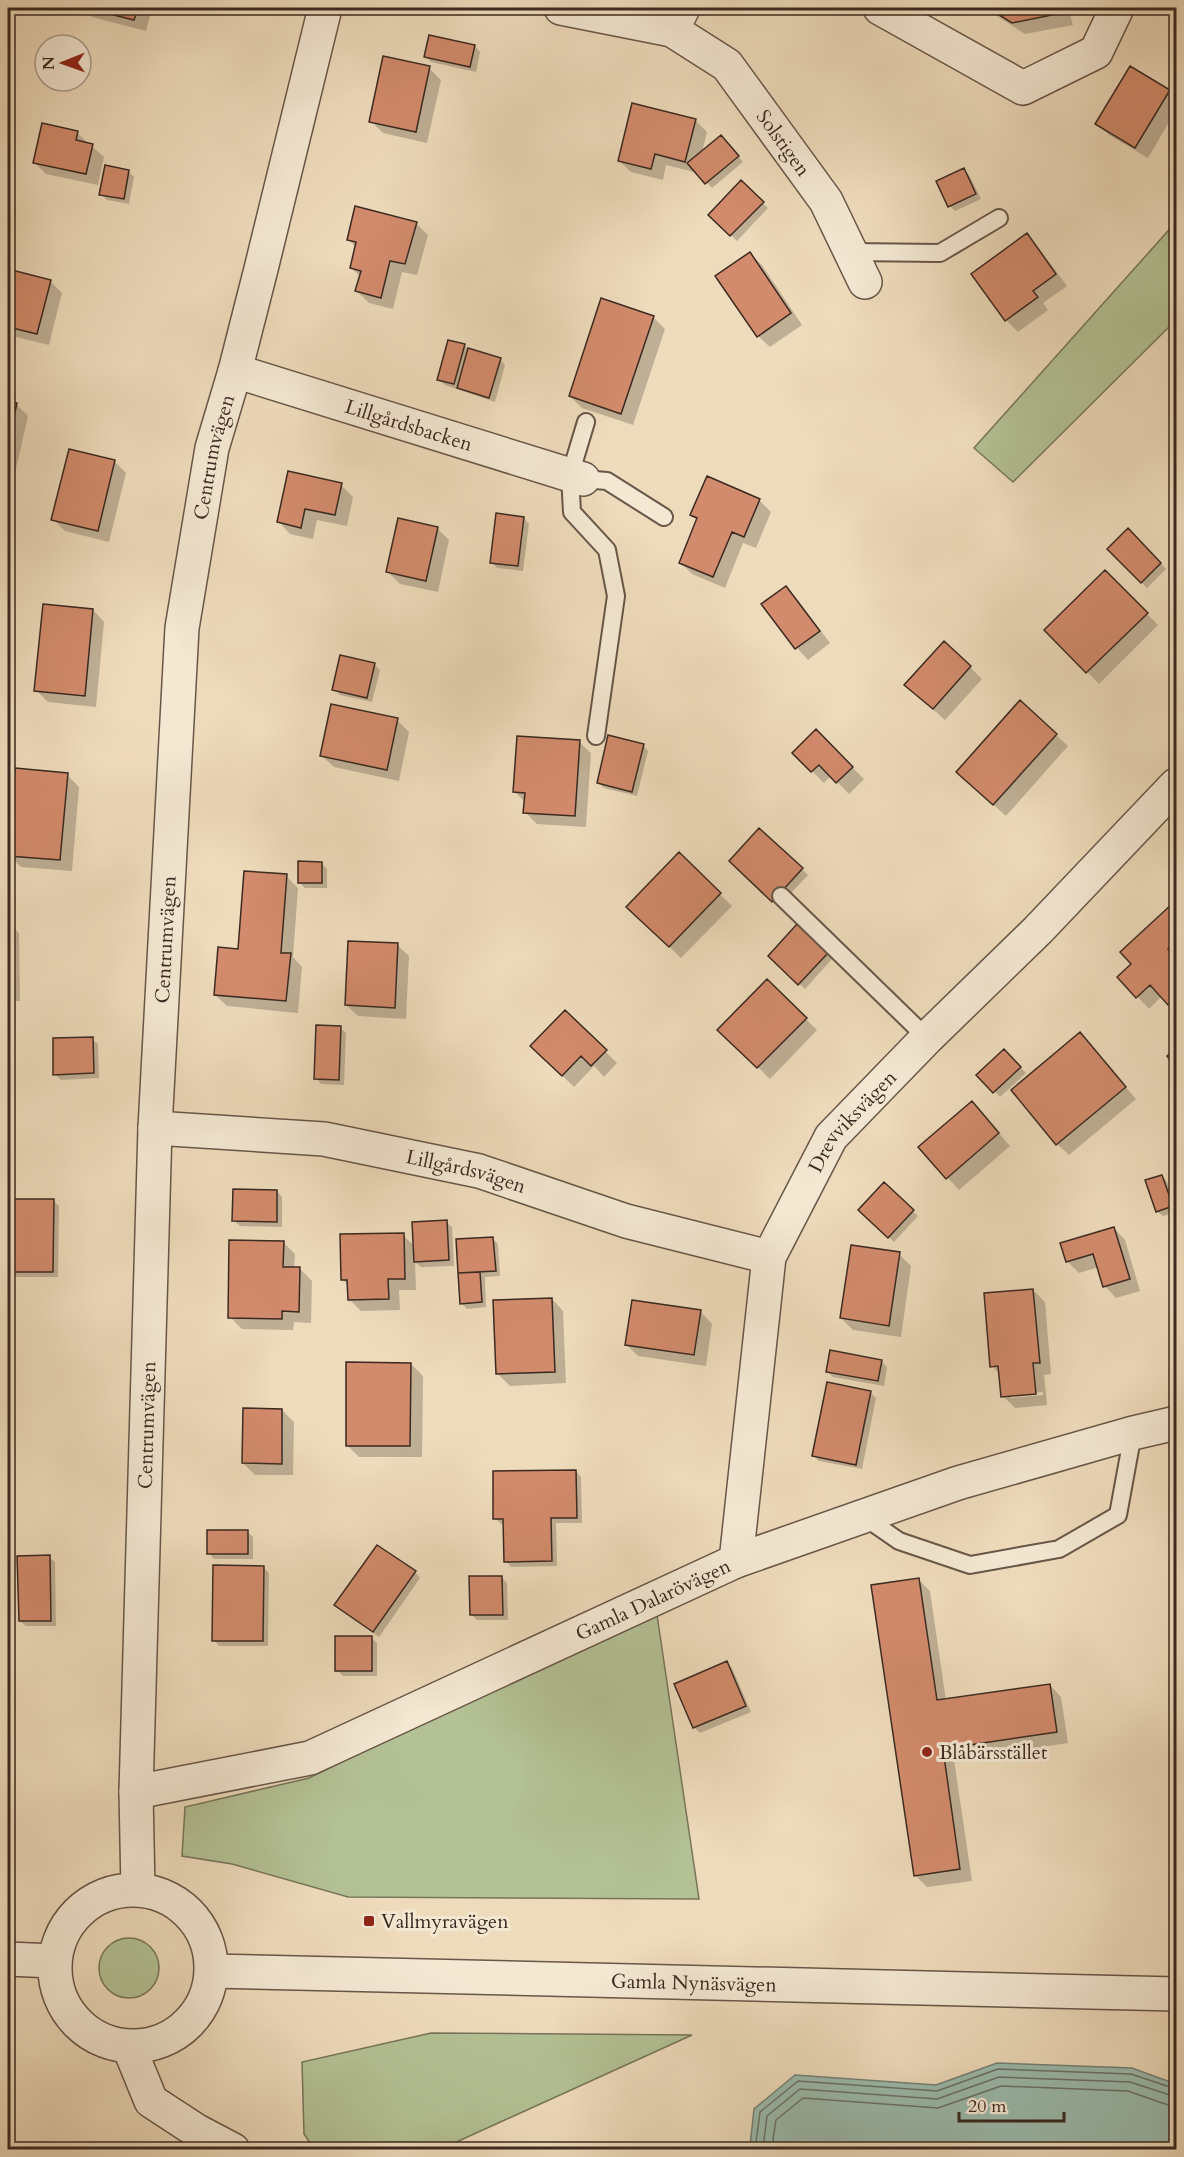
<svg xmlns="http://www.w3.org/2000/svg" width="1184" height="2157" viewBox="0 0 1184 2157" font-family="Cardo,serif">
<rect width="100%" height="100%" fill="#eedbbb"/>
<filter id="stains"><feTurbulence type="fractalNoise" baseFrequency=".00333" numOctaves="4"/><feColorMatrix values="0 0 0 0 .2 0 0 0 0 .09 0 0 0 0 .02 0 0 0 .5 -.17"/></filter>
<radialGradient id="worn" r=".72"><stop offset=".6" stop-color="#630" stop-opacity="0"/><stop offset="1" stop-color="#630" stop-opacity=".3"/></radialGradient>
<!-- green -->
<path fill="#b3c194" stroke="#77755a" stroke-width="1.5" d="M1176,222v98l-163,162 -39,-34z
M656,1608l43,291 -351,-2 -116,-33 -50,-8 3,-49 124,-29z
M99 1968a30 30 0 1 1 60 0a30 30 0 1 1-60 0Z
M431,2033l261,2 -251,114h-127l-10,-15 -2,-72z"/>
<!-- water -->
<path fill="#9abbad" stroke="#748175" stroke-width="1.5" d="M997,2063l135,5 44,16v65l-420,1 -6,-4 4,-37 41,-34 141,10z"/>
<!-- shadow -->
<path fill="#0003" fill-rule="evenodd" d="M83,8h69l-6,23 -54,-14z
M984,8h84l5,17 -48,9z
M475,46l5,6 -4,20 -45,-10 -5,-5z
M429,68l12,12 -14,63 -44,-10 -12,-12z
M1169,91l7,7v12l-28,48 -39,-23 -12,-11z
M695,120l12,12 -5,20 24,-10 17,20 -31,26 -14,-15 -32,-8 -3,15 -32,-8 -12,-11z
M77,133l27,24 -6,28 -52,-11 -12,-12z
M964,170l5,5 12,24 -26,12 -5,-5z
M129,172l5,5 -5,27 -22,-4 -6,-6z
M741,183l27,25 -31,33 -27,-26z
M416,223l12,12 -11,40 -15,-3 -9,37 -24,-6 -12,-12 4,-14 -10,-9 5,-21 -8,-8z
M1026,235l12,12 29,39 -24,17 5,7 -30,22 -12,-12 -33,-46z
M750,254l12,11 40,60 -32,22 -12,-11z
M8,270l42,11 12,12 -13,52 -41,-10z
M653,317l12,12 -32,96 -51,-17 -12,-12z
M449,341l16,5 4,4 31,9 5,6 -10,37 -50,-17 -6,-6z
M8,402l8,2 12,12 -18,79h-2z
M114,461l12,12 -17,69 -44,-11 -12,-12z
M341,485l12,12 -6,29 -30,-6 -4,19 -23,-5 -11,-12z
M759,500l12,12 -15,36 -13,-5 -18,45 -33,-14 -11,-11 17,-42 -6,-6z
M524,518l5,6 -6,47 -26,-3 -5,-6z
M437,528l12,12 -11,52 -38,-8 -12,-12z
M1128,530l38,39 -19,19 -38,-39z
M1105,572l53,53 -59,59 -53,-54z
M785,588l12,11 33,44 -22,17 -11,-12 -33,-44z
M93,610l11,12 -8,85 -48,-5 -12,-12z
M374,664l6,6 -8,32 -32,-7 -6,-6z
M970,667l12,12 -37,41 -39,-35z
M1020,703l48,43 -62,70 -36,-32z
M397,720l12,12 -10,49 -65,-14 -12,-11z
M816,731l48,48 -15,15 -18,-18 -7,7 -30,-30z
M579,742l12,11 -5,74 -49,-3 -12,-12v-10l-11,-11z
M643,745l5,6 -11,45 -33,-8 -5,-5z
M67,775l12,12 -7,84 -51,-4 -12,-12z
M759,830l49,45 -29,31 -48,-45z
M679,854l53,52 -51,52 -53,-51z
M321,863l6,6v19h-22l-6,-6z
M286,876l12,12 -5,69 9,10 -4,46 -71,-7 -12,-11 24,-45z
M1173,905l3,4v102l-14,-15 -13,13 -30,-32 14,-13z
M8,922l11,11 1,68h-12z
M797,926l35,33 -27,30 -35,-33z
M397,945l12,11 -3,63 -48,-3 -12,-11z
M767,981l50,49 -47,49 -50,-49z
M565,1012l52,51 -13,14 -10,-11 -20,21 -42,-41z
M340,1028l6,5 -2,52 -23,-1 -5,-6z
M1080,1034l56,65 -67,56 -12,-11z
M92,1039l6,5 1,34 -38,2 -6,-6z
M1004,1051l22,22 -26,24 -21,-22z
M983,1115l27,31 -51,44 -39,-43z
M1162,1176l5,6 9,27v3l-13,4 -6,-5z
M884,1184l34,32 -24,26 -33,-32z
M277,1191l5,6v30l-42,-1 -6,-5z
M8,1200h45l6,6 -1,71h-45l-5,-5z
M446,1222l6,5 2,39 -33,1 -6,-5 1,28h-17l1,20 -39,1 -12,-12v-14l-7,-6 61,-44 11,11z
M1114,1228l11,12 15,51 -24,7 -11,-12 -6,-19 -20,6 -12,-12z
M493,1239l5,5 2,32 -15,1 1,30 -19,2 -6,-6 -3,-62z
M283,1242l12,12 -1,15h6l12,12 -1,42 -17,-1 -1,8 -51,-1 -12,-12z
M899,1254l12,12 -10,71 -48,-7 -12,-12z
M1033,1290l12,12 6,72 -7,1 3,30 -32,3 -12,-12 -2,-21 -9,-9zM1043,1392v3l-32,3v-3z
M552,1299l11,12 3,72 -56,3 -12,-12z
M701,1312l11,12 -6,42 -68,-10 -12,-12z
M881,1361l6,6 -3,19 -51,-9 -6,-6z
M411,1364l12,12 -1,81h-63l-12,-12z
M870,1392l6,6 -14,71 -43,-8 -5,-5z
M282,1410l12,12 -1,53h-38l-12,-12z
M576,1471l5,6 1,46h-26l1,43 -46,1 -5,-6 -1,-37h-4l-6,-6z
M247,1532l6,5v22h-39l-5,-6z
M49,1557l6,5 1,64h-30l-6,-5z
M263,1567l6,6 -1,73h-49l-5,-6z
M415,1572l5,6 -41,59 -43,-32z
M501,1577l6,6 1,37h-31l-5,-5z
M918,1579l12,12 16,110 104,-16 11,12 7,46 -114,17 18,121 -45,6 -12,-12z
M372,1638l5,5v33h-34l-6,-6z
M727,1663l5,5 19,44 -51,21 -6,-6z"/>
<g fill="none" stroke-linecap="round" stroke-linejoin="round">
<!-- shore -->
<path stroke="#6a7267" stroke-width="1.5" d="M758,2150l-2,-8 4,-30 38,-31 139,10 61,-22 133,5 45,15
M766,2150l-2,-10 3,-24 33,-27 137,10 62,-22 131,5 46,15
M775,2150l-2,-11 3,-19 27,-22 135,10 63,-22 127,5 40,14 8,1"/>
</g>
<!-- building -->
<path fill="#d28b6c" stroke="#3b2921" stroke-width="1.5" d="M86,8h52l-4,12z
M988,8h73l1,5 -50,10z
M429,35l46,10 -5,22 -46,-10z
M383,56l47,10 -14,66 -47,-10z
M1130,66l40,24 -35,58 -40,-24z
M632,103l64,16 -11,43 -30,-8 -4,15 -33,-8z
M42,123l36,8 -2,9 17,4 -7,30 -53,-11z
M721,135l18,21 -34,28 -18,-21z
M105,165l24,5 -5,29 -25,-4z
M964,168l12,26 -28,13 -12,-26z
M741,180l23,22 -34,34 -22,-21z
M355,206l62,16 -12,42 -15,-3 -9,37 -26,-7 6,-20 -11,-3 6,-26 -9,-2z
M1027,233l29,41 -23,17 5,6 -33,24 -34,-47z
M750,252l41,61 -34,24 -42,-61z
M8,269l43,11 -14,54 -29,-7z
M601,298l53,18 -33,98 -52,-18z
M448,340l17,4 -11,40 -17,-4z
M468,348l33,10 -12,40 -32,-10z
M8,401l9,2 -9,40z
M69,449l46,11 -17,71 -47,-11z
M288,471l54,12 -7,32 -30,-6 -4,19 -24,-6z
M707,476l53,23 -16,38 -12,-5 -19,45 -34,-14 18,-45 -7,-3z
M496,513l28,4 -6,49 -28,-3z
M398,518l40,9 -12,54 -40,-9z
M1128,528l33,35 -20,20 -34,-34z
M1105,570l43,43 -62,60 -42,-43z
M786,586l34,45 -25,18 -34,-45z
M43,604l50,5 -8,87 -51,-5z
M944,641l27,25 -38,43 -29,-24z
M340,655l35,8 -8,35 -35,-8z
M1020,700l37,34 -64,71 -37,-33z
M331,704l67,14 -11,52 -67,-14z
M816,729l37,38 -17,16 -17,-18 -8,7 -19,-19z
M608,735l36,9 -12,48 -35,-9z
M517,736l63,4 -5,76 -52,-3 2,-20 -12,-1z
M15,768l53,5 -8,87 -52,-4z
M759,828l44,40 -31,34 -43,-41z
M679,852l42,41 -52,54 -43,-40z
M298,861l24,1v21h-24z
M244,871l43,3 -6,79h10l-5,48 -72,-6 4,-48 20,2z
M1173,903l3,4v34l-8,8 8,9v39l-8,8 -18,-20 -14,13 -19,-21 14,-13 -11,-12z
M797,924l31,29 -30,32 -30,-29z
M348,941l50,2 -3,65 -50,-3z
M767,979l40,39 -50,50 -40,-38z
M565,1010l42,40 -16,16 -10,-10 -19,20 -32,-30z
M316,1025l25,1 -2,54 -25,-1z
M1080,1032l46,55 -70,58 -45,-55z
M93,1037l1,36 -41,2v-37z
M1176,1048v20l-9,-12z
M1004,1049l17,18 -28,26 -17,-18z
M972,1101l27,32 -53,46 -28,-32z
M1162,1175l11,31 -17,6 -11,-32z
M884,1182l30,28 -26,28 -30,-28z
M233,1189l44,1v32l-45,-1z
M8,1199h46l-1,73h-45z
M447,1220l2,40 -35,2 -2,-40z
M1114,1227l16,52 -27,8 -10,-33 -27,8 -6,-19z
M404,1233l1,46h-17l1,20 -41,1 -1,-20h-6l-1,-46z
M493,1237l3,34 -38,2 -2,-34z
M229,1240l55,1 -1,26h17l-1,45 -17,-1v8l-54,-1z
M851,1245l49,7 -11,74 -49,-8z
M480,1272l2,30 -22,2 -2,-31z
M1033,1289l7,74h-7l3,31 -35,3 -3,-31 -8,1 -6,-74z
M552,1298l3,74 -59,2 -3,-74z
M632,1300l69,10 -7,45 -69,-10z
M830,1350l52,10 -4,21 -52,-9z
M346,1362l65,1 -1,83h-64z
M827,1382l44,9 -15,74 -44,-9z
M243,1408l39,1v55l-40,-1z
M576,1470l1,48h-26l1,43 -48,1 -1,-43h-10v-48z
M207,1530h41v24h-41z
M377,1545l39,26 -43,61 -39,-27z
M50,1555l1,66h-32l-2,-65z
M213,1565l51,1 -1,75h-51z
M469,1576h33l1,39h-33z
M919,1578l18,122 113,-16 7,48 -114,17 17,120 -46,7 -43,-291z
M335,1636h37v35h-37z
M727,1661l19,45 -53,22 -19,-44z"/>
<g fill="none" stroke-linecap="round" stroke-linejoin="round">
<defs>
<path id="service" d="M850,252l90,1 59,-35
M586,422l-16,53 2,37 35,38 9,46 -20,140
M583,479l24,2 57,36
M781,896l146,142
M863,1516l36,25 71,24 89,-16 59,-34 15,-82"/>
<g id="minor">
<path d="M561,8l111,22"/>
<path id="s1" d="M683,8l-11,22 55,35 99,136 39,81"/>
<path d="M880,8l143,80 73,-36 21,-44"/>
<path id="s2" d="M235,371l348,108"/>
<path id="s3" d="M155,1128l169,11 155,32 147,50 143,36"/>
<path id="s4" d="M736,1561l33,-304 62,-120 96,-99 111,-108 138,-145"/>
<path id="s5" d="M136,1792l174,-34 426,-197 222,-78 175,-50 43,-10"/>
<path id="s6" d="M138,1890l-2,-98 19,-664 27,-500 30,-180 23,-77 26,-102 64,-261"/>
<path d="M129,2047l22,54 46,30 36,19"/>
</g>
<g id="tertiary">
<circle cx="133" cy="1968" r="78"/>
<path d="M8,1959l46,2"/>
<path id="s7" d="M212,1971l964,23"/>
</g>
</defs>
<!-- service casing -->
<use href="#service" stroke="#685648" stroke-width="20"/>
<!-- minor casing -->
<use href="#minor" stroke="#685648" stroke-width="36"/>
<!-- tertiary casing -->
<use href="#tertiary" stroke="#685648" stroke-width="36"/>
<!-- service -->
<use href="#service" stroke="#f4e8d3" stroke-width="16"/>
<!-- minor -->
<use href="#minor" stroke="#f4e8d3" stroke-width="33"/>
<!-- tertiary -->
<use href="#tertiary" stroke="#f4e8d3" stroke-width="33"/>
</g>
<!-- markers -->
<g fill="#8f2418" stroke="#f4e8d3" stroke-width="2">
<circle cx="927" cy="1752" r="6"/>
<rect x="363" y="1915" width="12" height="12" rx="3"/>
</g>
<g text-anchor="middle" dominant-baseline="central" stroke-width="6" stroke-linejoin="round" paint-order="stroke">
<!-- street labels -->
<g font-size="20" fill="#3b2921" stroke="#f4e8d3">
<text stroke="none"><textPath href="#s1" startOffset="186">Solstigen</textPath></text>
<text stroke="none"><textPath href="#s2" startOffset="182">Lillgårdsbacken</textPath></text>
<text stroke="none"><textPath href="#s6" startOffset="1437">Centrumvägen</textPath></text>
<text stroke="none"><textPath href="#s6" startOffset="951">Centrumvägen</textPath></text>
<text stroke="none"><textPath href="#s4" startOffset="466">Drevviksvägen</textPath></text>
<text stroke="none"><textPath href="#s3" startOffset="315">Lillgårdsvägen</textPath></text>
<text stroke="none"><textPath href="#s6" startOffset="465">Centrumvägen</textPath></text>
<text stroke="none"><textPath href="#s5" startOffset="555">Gamla Dalarövägen</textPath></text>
<text stroke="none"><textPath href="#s7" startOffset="482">Gamla Nynäsvägen</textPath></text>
</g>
<!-- poi labels -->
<g font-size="20" fill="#3b2921" stroke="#f4e8d3" text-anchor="start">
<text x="939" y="1752">Blåbärsstället</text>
<text x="381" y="1921">Vallmyravägen</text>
</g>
</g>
<!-- margin -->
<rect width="1184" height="2157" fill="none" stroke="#eedbbb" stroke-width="30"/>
<rect x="9" y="9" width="1166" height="2139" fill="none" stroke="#3b2921" stroke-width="3"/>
<rect x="15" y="15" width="1154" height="2127" fill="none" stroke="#3b2921" stroke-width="1.5"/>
<!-- north arrow -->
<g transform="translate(63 63) rotate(269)"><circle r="28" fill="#f4e8d3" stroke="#aa9c8c" stroke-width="1.5"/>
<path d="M0-4.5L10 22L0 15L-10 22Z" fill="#8f2418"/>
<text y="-9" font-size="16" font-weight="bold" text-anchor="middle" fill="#3b2921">N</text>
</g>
<!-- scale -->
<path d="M959 2112v9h105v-9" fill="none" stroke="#3b2921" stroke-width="3"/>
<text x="968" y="2112" font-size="18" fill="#3b2921" stroke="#f4e8d3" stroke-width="4.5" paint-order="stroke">20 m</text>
<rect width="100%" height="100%" filter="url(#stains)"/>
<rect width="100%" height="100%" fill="url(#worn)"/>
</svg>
